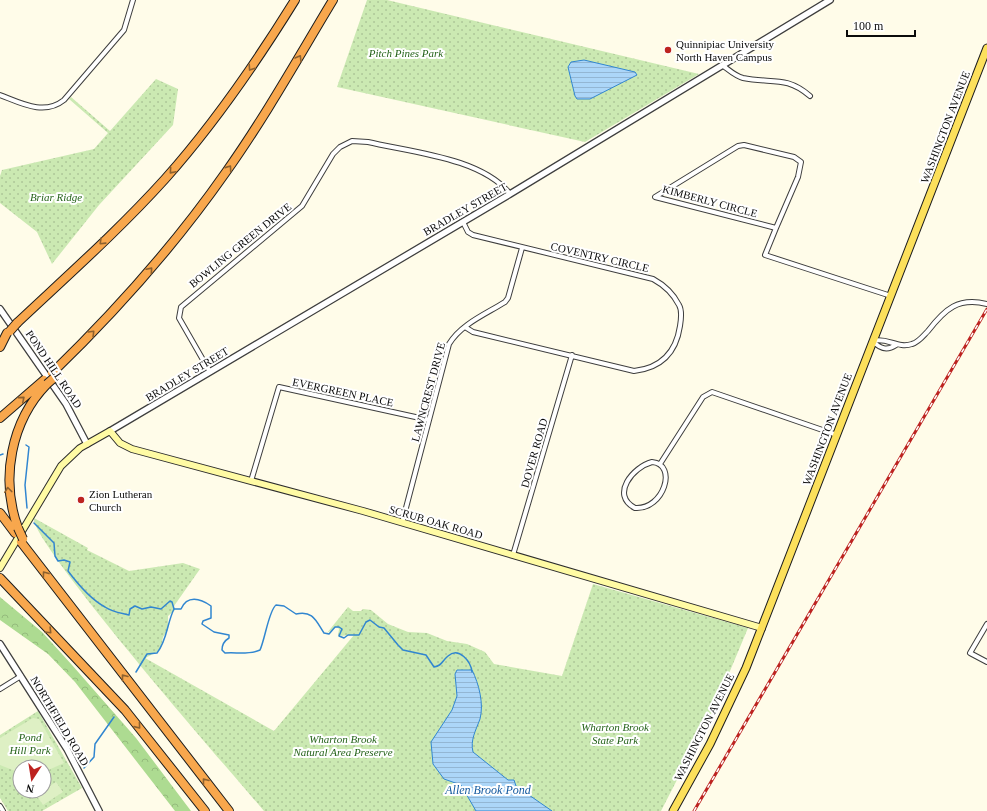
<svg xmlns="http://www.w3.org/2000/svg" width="987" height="811" viewBox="0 0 987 811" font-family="Georgia,serif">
<defs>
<pattern id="grass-dots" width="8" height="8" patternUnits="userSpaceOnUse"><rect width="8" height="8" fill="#cbe9b2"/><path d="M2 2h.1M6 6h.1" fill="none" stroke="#adc698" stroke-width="1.8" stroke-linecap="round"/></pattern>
<pattern id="forest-crowns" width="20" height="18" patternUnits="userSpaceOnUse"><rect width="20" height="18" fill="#addb91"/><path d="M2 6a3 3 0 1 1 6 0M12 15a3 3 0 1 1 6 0" fill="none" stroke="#94bb7c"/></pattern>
<pattern id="water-rules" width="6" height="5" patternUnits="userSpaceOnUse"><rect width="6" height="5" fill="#acd6f8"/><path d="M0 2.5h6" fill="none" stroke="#93b6d3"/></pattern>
</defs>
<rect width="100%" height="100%" fill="#fffce9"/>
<!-- grass -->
<path fill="url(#grass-dots)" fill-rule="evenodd" d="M367,0h20l312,74 -114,68 -248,-55z
M156,79l22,10 -5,36 -74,80 -47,59 -15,-32 -37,-29v-27l2,-6 92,-21 14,-16 -39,-34 2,-2 39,34z
M34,518l54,30 -1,2 42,21 54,-8 17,6 -26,37 1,4 -7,6v14l-5,7 -2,10 -4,5 -12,6 129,73 80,-96 -16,1 1,-7 -2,-2 -10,6 21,-26 5,4h8l2,-2 8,1 17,14 20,8 19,1 20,8 20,3 18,8 9,12 68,12 31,-92 155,44 -31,74 -56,109h-397c-28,-33 -235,-270 -230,-293z
M38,711l44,77 -40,23h-34l-8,-13v-63zM20,767h24v24h-24z"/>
<!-- forest -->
<path fill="url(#forest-crowns)" d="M0,597l42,35 30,33 64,73 55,73h-16l-100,-129 -27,-28 -48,-34z"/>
<!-- pitch -->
<path fill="#def0c4" d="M33,718l6,1 25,44 -20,9v-5h-24v6l-20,-8v-27z
M56,782l7,10 -20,13 -7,-10z"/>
<!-- water -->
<path fill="url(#water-rules)" stroke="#3186d0" d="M584,60l51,12 2,3 -47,24h-13l-2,-3 -7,-29 3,-5z
M457,670h15c7,14 12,34 8,49 -4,11 -10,21 -7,33l35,28h6l2,6 36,25h-76l-15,-26 -17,-6 -11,-15 -2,-22 21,-32 5,-14 -2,-22z"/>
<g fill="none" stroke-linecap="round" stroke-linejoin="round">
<!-- stream -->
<path stroke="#3186d0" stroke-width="1.5" d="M26,445l3,2 -4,38 2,23
M0,455l3,-1
M34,523l20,20 1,13 3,5 6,-1 6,2 -2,9c9,12 24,29 37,36 7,5 16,6 24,8l1,-6 5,-3 7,3 9,-2 10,2 9,-8 2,1 2,7h7c6,-14 19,-11 30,-3v12l-8,3 -1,3 12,8 15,3v3c-5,3 -7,6 -7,12l3,3c11,-1 25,2 35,-3 5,-11 9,-40 16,-45l8,1 12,8c17,-4 20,7 28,19l5,1 6,-7h4l3,2 -3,7 5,2 4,-3h11l7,-13 4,-2 9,7 5,1 14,17 5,5 23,5 8,12c8,-1 8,-6 14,-11 11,-10 23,6 24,16
M136,672l11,-18 10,-1c10,-12 10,-30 17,-44
M84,768l10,-11 1,-13 19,-27"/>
<defs>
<path id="minor" d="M722,65c7,5 13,11 21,13 28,6 43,-3 67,18
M0,95c21,8 44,21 64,5l60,-70 9,-30
M744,145l50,12 7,5 -3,15 -22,51 -121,-31 83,-51z
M463,222l5,10 5,3 180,44c11,6 20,14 26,26 3,5 2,15 1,21 -4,27 -19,42 -46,45l-161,-39 -8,-5
M776,228l-11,27 126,41
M873,341c14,-4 25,8 39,3 7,-2 11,-8 16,-13 17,-22 30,-34 59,-27
M873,341c7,8 14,10 23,4
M210,372l-31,-54 2,-11 121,-101 31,-52 7,-7 12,-6 16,1c43,10 114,16 142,52
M652,462c26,2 12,48 -17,46 -25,-13 -2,-41 17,-46z
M660,464l43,-67 9,-5 125,43
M251,481l28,-94 150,33
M402,523l47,-179c12,-20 37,-30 56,-42l3,-4 14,-50
M513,555l59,-200
M987,624l-17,29 17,9
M0,689l21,-13
M0,806l3,5"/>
<path id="tertiary" d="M0,309l66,95 21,40
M110,431l400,-237 320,-194
M0,644l67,105 32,62"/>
<path id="secondary" d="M0,568l61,-102 19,-18 30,-17 10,12 12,6 231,62 399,117"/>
<path id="primary" d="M673,811l37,-67 36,-76 241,-620"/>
<path id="motorway" d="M17,323c50,-47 102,-93 148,-144 49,-55 91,-116 130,-179
M0,347l7,-14
M52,373c64,-62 123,-128 174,-201 39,-55 72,-114 107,-172
M0,418l44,-38
M0,513l15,20
M18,528c-18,-49 -7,-107 29,-144
M21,542l208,269
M0,578l125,132 80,101"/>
</defs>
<!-- minor casing -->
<use href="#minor" stroke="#3e3e3e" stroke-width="6"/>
<!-- tertiary casing -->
<use href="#tertiary" stroke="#3e3e3e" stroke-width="8"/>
<!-- secondary casing -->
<use href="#secondary" stroke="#2d2d2d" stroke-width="8"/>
<!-- primary casing -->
<use href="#primary" stroke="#1c1c1c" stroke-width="9"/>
<!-- motorway casing -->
<use href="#motorway" stroke="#1c1c1c" stroke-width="10"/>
<!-- minor -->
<use href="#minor" stroke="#fff" stroke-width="4"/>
<!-- tertiary -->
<use href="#tertiary" stroke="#fff" stroke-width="5.5"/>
<!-- secondary -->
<use href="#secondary" stroke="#fffba4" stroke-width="6"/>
<!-- primary -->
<use href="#primary" stroke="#fce05b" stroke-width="7"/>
<!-- motorway -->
<use href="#motorway" stroke="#f8a74d" stroke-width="8"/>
<defs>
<path id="rail" d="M694,811l293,-502"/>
</defs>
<!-- rail casing -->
<use href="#rail" stroke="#bd2320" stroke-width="3"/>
<!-- rail -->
<use href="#rail" stroke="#fff" stroke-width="1.5" stroke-dasharray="4.5" stroke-linecap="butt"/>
<defs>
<path id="motorway-bridge" d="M10,331l7,-8
M47,384l8,-7
M18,528l5,11"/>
</defs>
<!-- motorway-bridge casing -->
<use href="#motorway-bridge" stroke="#1c1c1c" stroke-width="10" stroke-linecap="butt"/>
<!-- motorway-bridge -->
<use href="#motorway-bridge" stroke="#f8a74d" stroke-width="8"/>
</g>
<!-- one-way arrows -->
<defs><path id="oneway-chevron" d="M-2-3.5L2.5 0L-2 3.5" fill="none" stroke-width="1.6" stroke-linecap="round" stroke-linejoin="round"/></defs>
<g stroke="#8d612f">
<use href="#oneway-chevron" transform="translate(299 58) rotate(-59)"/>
<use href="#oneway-chevron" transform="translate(251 68) rotate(124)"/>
<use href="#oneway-chevron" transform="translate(229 168) rotate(-55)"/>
<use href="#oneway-chevron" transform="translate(172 171) rotate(131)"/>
<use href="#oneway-chevron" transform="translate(102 242) rotate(136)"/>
<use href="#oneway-chevron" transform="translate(150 270) rotate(-49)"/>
<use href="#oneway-chevron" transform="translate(92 333) rotate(-45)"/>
<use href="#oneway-chevron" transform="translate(22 399) rotate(-40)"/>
<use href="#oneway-chevron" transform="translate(8 490) rotate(-97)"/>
<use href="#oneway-chevron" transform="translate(45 574) rotate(-126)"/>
<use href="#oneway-chevron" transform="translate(49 631) rotate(46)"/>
<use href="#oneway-chevron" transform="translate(124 677) rotate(-128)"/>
<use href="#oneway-chevron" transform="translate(138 726) rotate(51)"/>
<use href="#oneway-chevron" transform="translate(205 781) rotate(-128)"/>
</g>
<!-- markers -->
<g fill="#bd2320" stroke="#fff" stroke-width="1.5">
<circle cx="668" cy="50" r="4"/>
<circle cx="81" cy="500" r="4"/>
</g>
<g text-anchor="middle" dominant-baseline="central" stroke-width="4" stroke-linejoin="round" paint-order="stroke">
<!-- poi labels -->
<g font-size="11" fill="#0b0b0b" stroke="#fff" text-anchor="start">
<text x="676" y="44">Quinnipiac University<tspan x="676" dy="13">North Haven Campus</tspan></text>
<text x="89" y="494">Zion Lutheran<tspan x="89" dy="13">Church</tspan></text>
</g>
<!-- park labels -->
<g font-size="11" font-style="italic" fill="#25631a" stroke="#fff">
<text x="406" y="53">Pitch Pines Park</text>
<text x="56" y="197">Briar Ridge</text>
<text x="615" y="727">Wharton Brook<tspan x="615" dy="13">State Park</tspan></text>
<text x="30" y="737">Pond<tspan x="30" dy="13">Hill Park</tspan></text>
<text x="343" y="739">Wharton Brook<tspan x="343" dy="13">Natural Area Preserve</tspan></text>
</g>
<!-- street labels -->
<g font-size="11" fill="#0b0b0b" stroke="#fff">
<text transform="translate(945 127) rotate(-69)">WASHINGTON AVENUE</text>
<text transform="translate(710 201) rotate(15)">KIMBERLY CIRCLE</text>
<text transform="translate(465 209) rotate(-30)">BRADLEY STREET</text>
<text transform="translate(240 245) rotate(-39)">BOWLING GREEN DRIVE</text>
<text transform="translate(600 257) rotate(13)">COVENTRY CIRCLE</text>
<text transform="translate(54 369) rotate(56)">POND HILL ROAD</text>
<text transform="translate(187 374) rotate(-31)">BRADLEY STREET</text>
<text transform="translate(343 392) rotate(12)">EVERGREEN PLACE</text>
<text transform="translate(428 392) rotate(-75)">LAWNCREST DRIVE</text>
<text transform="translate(827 429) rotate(-69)">WASHINGTON AVENUE</text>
<text transform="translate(534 453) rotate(-74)">DOVER ROAD</text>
<text transform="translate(436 522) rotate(16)">SCRUB OAK ROAD</text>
<text transform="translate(60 721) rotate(59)">NORTHFIELD ROAD</text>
<text transform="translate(704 727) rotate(-63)">WASHINGTON AVENUE</text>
</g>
<!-- water labels -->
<g font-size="12" font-style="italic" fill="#12589e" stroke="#fff">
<text x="488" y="790">Allen Brook Pond</text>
</g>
</g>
<!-- north arrow -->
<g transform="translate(32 779) rotate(192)"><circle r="19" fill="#ffffff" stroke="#9d9d9d"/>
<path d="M0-3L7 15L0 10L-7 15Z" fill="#bd2320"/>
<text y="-6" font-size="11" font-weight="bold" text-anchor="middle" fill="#0b0b0b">N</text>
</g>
<!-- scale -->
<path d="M847 30v6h68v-6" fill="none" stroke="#0b0b0b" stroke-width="2"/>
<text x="853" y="30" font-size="12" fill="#0b0b0b" stroke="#ffffff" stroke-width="3" paint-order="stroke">100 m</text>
</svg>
